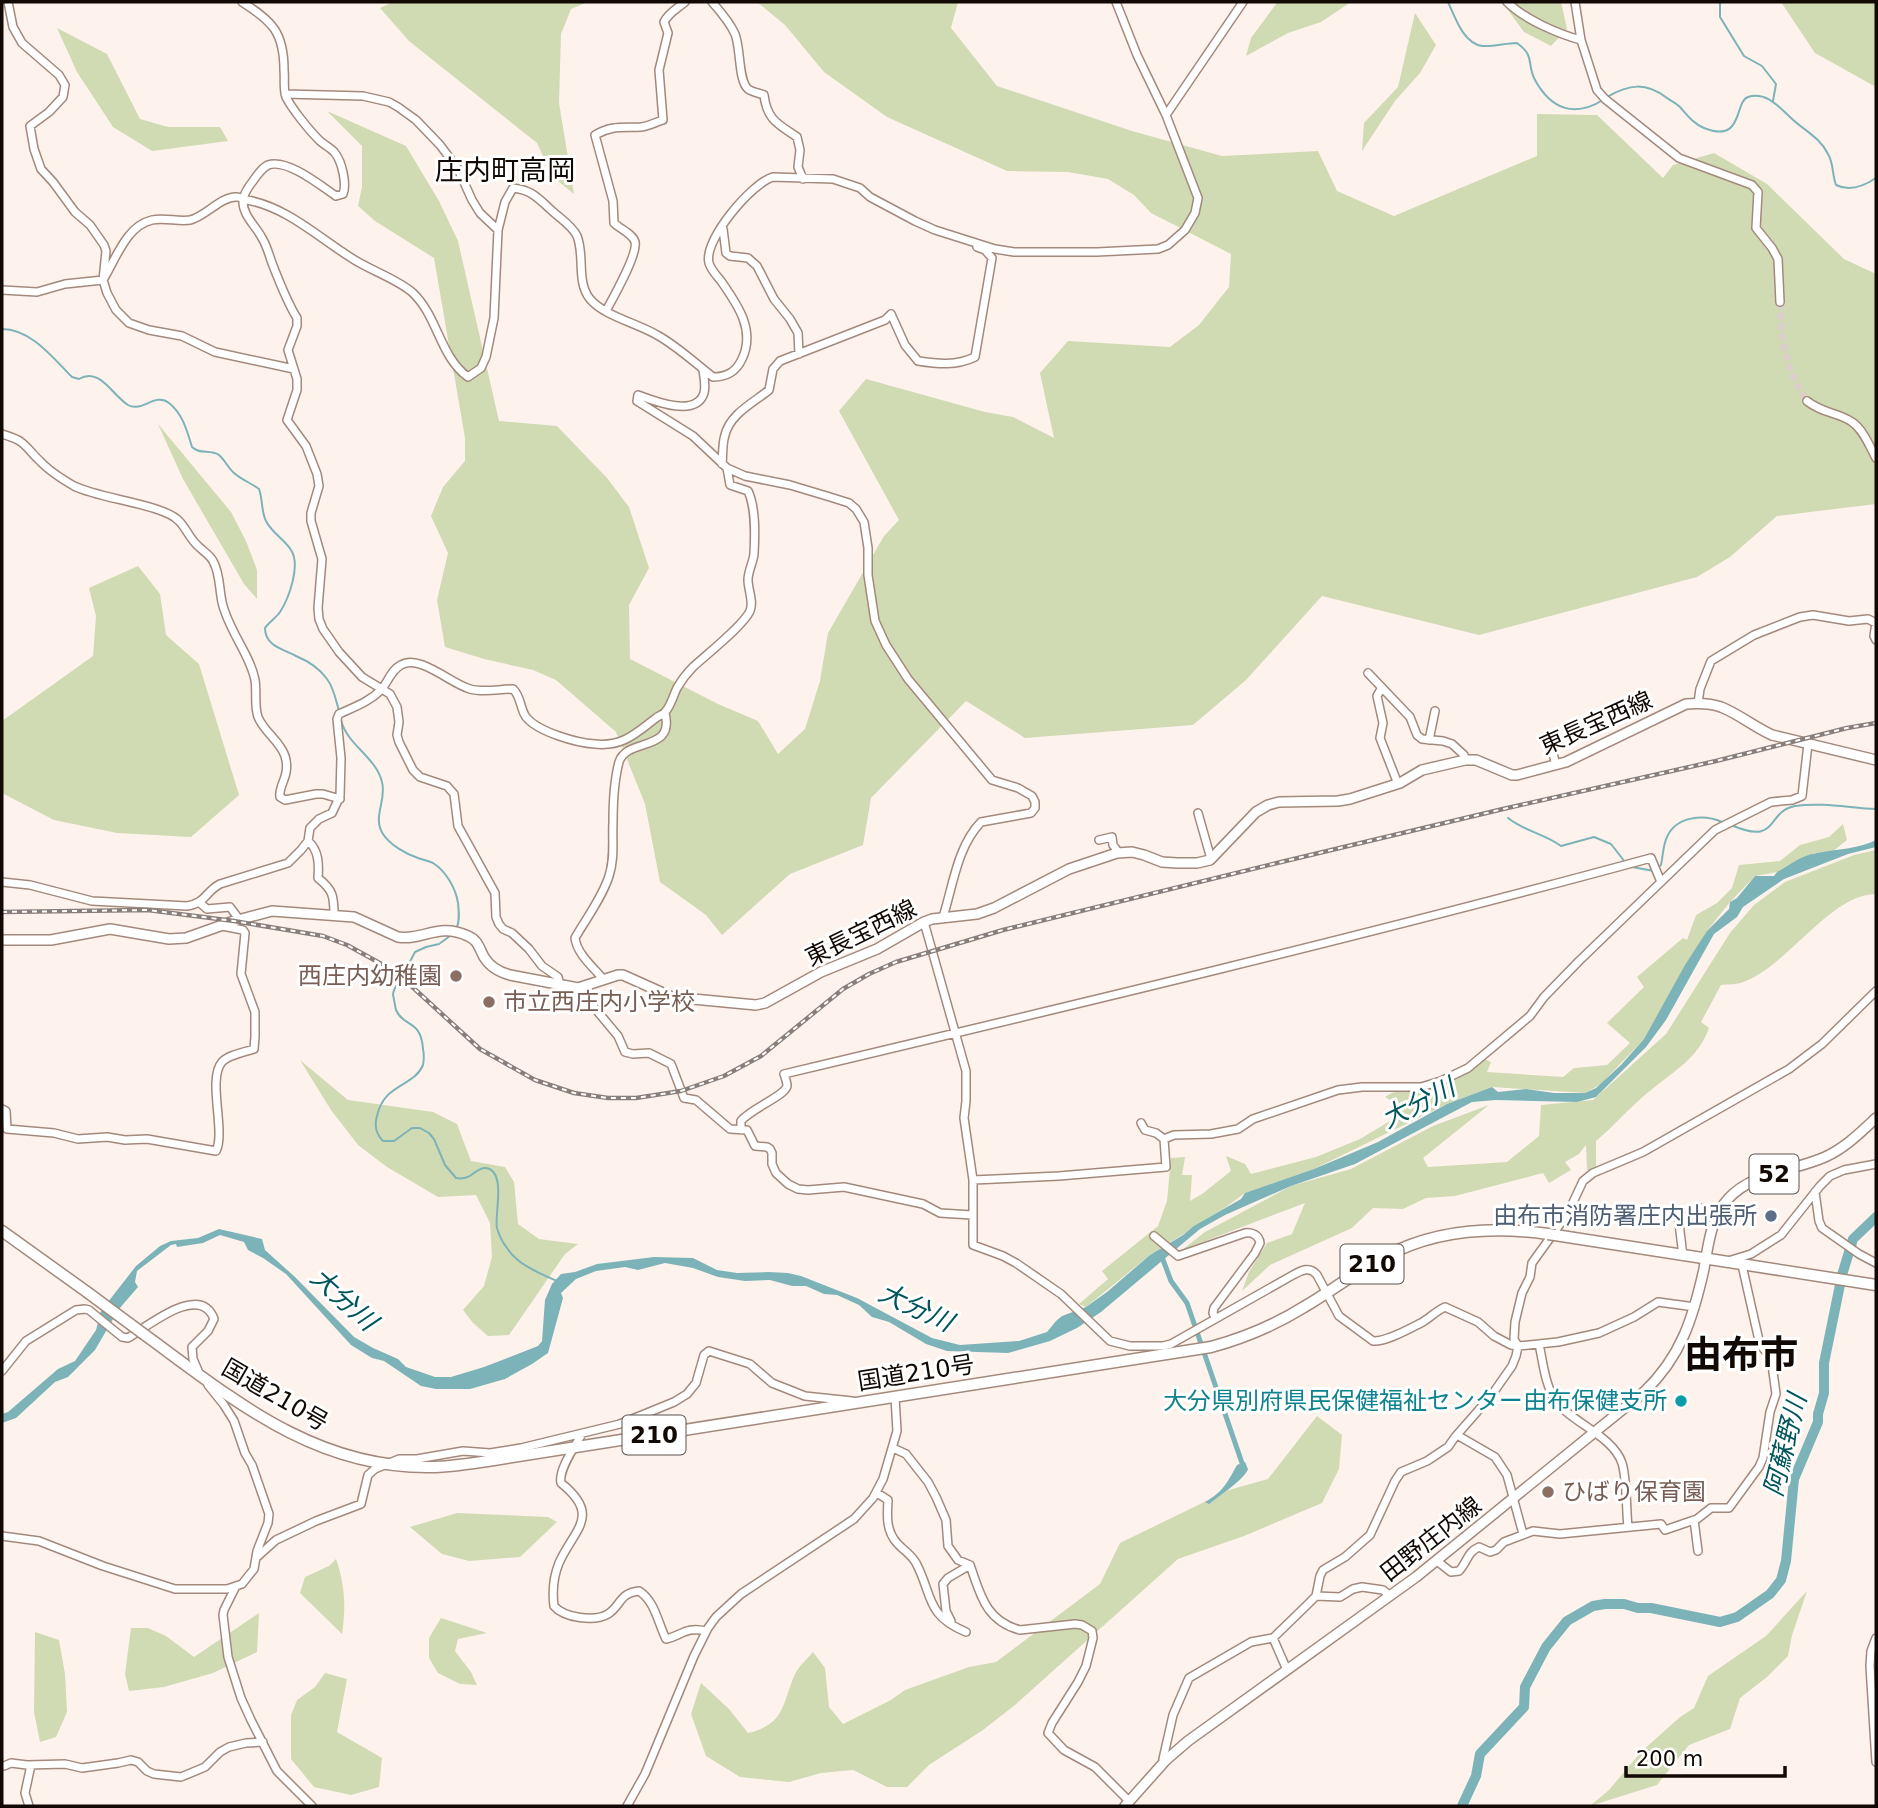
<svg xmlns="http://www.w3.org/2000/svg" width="1878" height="1808" viewBox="0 0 1878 1808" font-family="'DejaVu Sans','Noto Sans JP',sans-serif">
<rect width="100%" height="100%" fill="#fef2ec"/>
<!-- green -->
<path fill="#d0dbb4" d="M393,2h195l-17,7 -10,25 -2,69 15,91 -21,-17 -16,-34 -128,-102 -29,-33z
M757,2h201l-7,26 46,58 135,45 90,25 96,-5 19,40 57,25 143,-60v-42l60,1 66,63 10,-13 41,-12 53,31 77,75 32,15v230l-99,12 -47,41 -33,20 -218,58 -157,-39 -76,84 -53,45 -168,13 -59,-37 -95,97 -8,47 -73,29 -68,61 -16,-20 -46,-33 -15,-78 -29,-72 -60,-52 -23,-10 -49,-11 -39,-12 -8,-47 11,-47 -17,-37 12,-29 22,-26v-23l-31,-180 -59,-37 -17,-15 4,-19v-41l-35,-35 79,35 33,55 19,40 41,180 58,5 50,52 22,29 20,61 -20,37 1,54 88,45 40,17 20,33 27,-25 15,-48 8,-48 56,-97 15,-16 -60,-109 27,-32 119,33 28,5 41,21 -14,-65 28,-32 102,6 29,-22 30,-38 2,-33 -80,-41 -17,-18 -26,-16 -40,-7 -61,-1 -120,-54 -63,-45 -39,-47z
M1275,2h76l-30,20 -33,11 -42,23 5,-18 25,-34z
M1502,2h59l6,27 -16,17 -27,-14z
M1781,2h95v85l-61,-34z
M1415,13l21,32 -16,28 -25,28 -33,50 2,-28 34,-36z
M57,28l50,26 33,65 28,8h52l8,14 -76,10 -39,-24 -36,-55z
M158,424l73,88 15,29 11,29v29l-13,-15 -61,-105z
M138,566l22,28 6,41 33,29 40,131 -48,42 -74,-4 -63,-13 -52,-27v-72l91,-65 3,-40 -7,-28z
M1843,824l4,16 -15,12 -18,1 -37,19 -22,4 -25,26 -23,29 -63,108 -43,45 -16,9 -93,-6 -45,17 -133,65 -69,24 -19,14 -76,48 -64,52 -7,-3 29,-25 -6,-8 56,-45 9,-25 4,-43 14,-1 -3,18h10l-2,26 12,-7 29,-23 -5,-15 19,8 6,10 65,-17 44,-18 35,-21 4,-13 -14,-8c18,-12 31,-6 50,-10 18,-5 36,-16 49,-28l7,3 -4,10 76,5 11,-9 33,-3 23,-22 -23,-20 37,-36 -7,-10 46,-39 4,2 9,-25 21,-12 15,-15 7,-23 41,-4 20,-16 29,-8z
M1876,850v44c-46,0 -89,73 -133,88 -7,3 -15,2 -22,3l-20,37 8,6c-11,32 -40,46 -64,67 -17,14 -32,32 -49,46v27l-9,2 -1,-25 -7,9 -14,8 6,8 -22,13 -6,-10 -88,23 -29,2 -23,11 -30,-1 -21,20 -82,37 -28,26 7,-19 18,-29 25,-9 13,-31 -123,47 23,-18 86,-46 60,-17 82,-43 56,-21 -66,53 5,9 79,-5 32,-26 2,-31 52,-5 73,-66 64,-101 24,-28 31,-23 69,-27z
M300,1060l48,40 85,12 24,12 14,37 34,6 9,15 4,42 21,15 39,5 -13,10 -56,81 -21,1 -15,-13 -10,-13 21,-24 8,-29 -2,-34 -14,-28 -38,2 -51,-30 -29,-22 -27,-35z
M1317,1416l25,19 -3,34 -17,34 -78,33 -66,23 -163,146 -32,25 -54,35 -22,22h-20l-34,-17 -32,3 -32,9 -49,-5 -34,-21 -15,-42 10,-31 28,26 19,24c38,-9 34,-30 47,-59 4,-8 12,-15 18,-22l12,16 4,39 14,17 48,-24 14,-10 64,-23 27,-5 104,-78 20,-41 109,-53 39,-11z
M457,1513l91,4 9,5 -37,35 -51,4 -27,-7 -32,-27z
M336,1559c9,25 10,49 6,75l-42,-41 5,-16 24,-11z
M1807,1591l-15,44 -4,21 -21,21 -27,21 -10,31 -41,16 -32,40 -67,21 19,-16 32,-38 39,-35 14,-9 14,-32 58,-40z
M259,1613l-2,39 -44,21 -49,14 -35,4 -4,-17 6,-46h17l18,8 28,21z
M441,1618l46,15 -29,6 -3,12 16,21 6,13 -17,-1 -22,-11 -9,-15v-20z
M35,1632l24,8 6,34 2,38 -11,25 -16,5 -6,-30z
M325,1673l22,6 -10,53 45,26 -3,29 -28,8 -37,-8 -23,-28v-44l6,-15 18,-13z"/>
<!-- water -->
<path fill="#7cb3b9" d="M1876,840v7l-28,7 -64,25 -41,28 -6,10 -23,17 -48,86 -20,27 -50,50 -19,5 -81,-2 -24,2 -117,62 -64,22 -66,29 -25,14 -99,83 -24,16 -27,13 -42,12 -61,-2 -21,-7 -37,-22 -17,-5 -13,-12 -22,-10 -13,-1 -18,-8h-14l-22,-6 -25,1 -27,-4 -25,-9 -28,-5 -27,7 -13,-3 -29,4 -20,8 -15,14 2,5 -15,55 -16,11 -27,15 -35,10h-34l-15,-3 -37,-25 -12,-3 -21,-13 -65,-71 -23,-16 -15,-8 -4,-8 -24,-7 -17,8 -26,4 -1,-3 -5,1 -34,26 -2,11 3,5 -19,22 -24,41 -27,27 -13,5 -39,36 -14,5v-9l6,-2 50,-43 17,-8 21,-31 5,-19 35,-45 24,-20 11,-5 27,-3 21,-9 43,10 3,11 30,27 59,60 19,11 25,11 8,8 29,10h16l33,-10 54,-21 4,-5 3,-41 7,-16 9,-10 14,-2 22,-8 57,-7 39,1 24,12 20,3 32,-1 19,1 13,3 56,22 75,40 28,7 59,-4 28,-9 9,-11 6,-5 24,-9 21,-15 43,-37 33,-20 11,-9 47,-27 4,-6 69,-24 64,-27 69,-38 45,-17 6,5 28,-3 28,4h31l11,-5 25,-23 23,-26 41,-74 22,-34 22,-22 1,-7 7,-4 18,-22h19l3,-4c13,-7 25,-17 40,-19 20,-4 41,-4 59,-13z
M1245,1462l3,7c-3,10 -29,27 -39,35l-4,-2c18,-10 22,-19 32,-37z"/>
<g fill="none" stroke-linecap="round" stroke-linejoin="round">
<!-- stream -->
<path stroke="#7cb3b9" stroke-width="2" d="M1448,2c7,15 15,41 34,44 11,1 24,-3 35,-3 19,14 9,20 18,37 16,29 39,38 68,20
M1720,2v15l24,39 18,10 14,18 -3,17
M1607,97c22,-13 39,-15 60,1 4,3 9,5 13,9 7,8 14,17 24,21 40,16 30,-26 44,-31 18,-6 31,10 42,20 13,13 30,20 38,37 6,10 4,21 8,31 14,7 28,1 40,-7
M2,329c29,0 51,29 70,48l7,2c21,-12 33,16 49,26 14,8 27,-13 41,-2 14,11 18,28 23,44 8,8 18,2 27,8 6,5 9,13 15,18 8,7 17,10 25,16 4,11 2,22 7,32 6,12 18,18 25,29 10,15 -2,48 -11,62 -4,6 -11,10 -15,16 0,18 18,21 31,28 12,5 24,13 31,23 7,9 9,22 12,32
M341,720c6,25 35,37 41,62 5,18 -10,35 1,52 7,11 23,20 35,24 5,2 11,3 15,5 13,8 23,26 25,40 1,9 2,19 -2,26
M1508,818c16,13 37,16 53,28l33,-9 17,7 14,18
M1731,825c49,21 34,-13 64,-19 27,-4 55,2 81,3
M1632,867l22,4
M1658,867l3,-2c2,-9 2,-20 6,-28 9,-21 37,-23 55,-15
M404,973l11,-21 11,-5 13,-3 11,-8
M400,979c-2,4 -7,11 -7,15 0,2 1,4 1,6 1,3 1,7 2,10 8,18 25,9 27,39 1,5 1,11 0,16 -9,22 -39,18 -46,51 -3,10 -1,18 6,25h11l18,-13h8l9,5 5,6 11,26 11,13c17,3 19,-11 30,-10 21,3 8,47 11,60 2,7 6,15 10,20 11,17 32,25 50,33"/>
<!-- canal -->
<path stroke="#7cb3b9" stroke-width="5" d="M1162,1257l9,24 16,22 55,160"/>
<!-- river -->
<path stroke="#7cb3b9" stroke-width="10" d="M1462,1806l14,-30 4,-22 44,-47 1,-20 21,-40 21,-26 26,-15 12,-2h19l14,4h13l69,14 17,-5 33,-23 11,-14 5,-19 8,-82 24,-57v-8l6,-21v-30l18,-88 11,-36 23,-22"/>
<!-- minor-tunnel -->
<path stroke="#dbcfc9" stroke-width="7" stroke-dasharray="7 3.5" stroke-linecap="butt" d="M1780,302c1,40 5,64 27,99"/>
<defs>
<path id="minor" d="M8,2l5,25 9,16 37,32 6,10 -2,12 -14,15 -19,14 4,23 7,20 12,13 22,30 15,13 14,20 2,6 -3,29 4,13 9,17 13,13 20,7 33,6 33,16 79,17
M242,2c30,19 42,30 42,68 1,8 -1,19 2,27 6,12 23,33 33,43 5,5 12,8 16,13 7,9 12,31 8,41l-7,2c-15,-10 -49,-38 -68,-31 -6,3 -11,10 -15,16 -4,5 -9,12 -10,19 -1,15 13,26 19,38 5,8 7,17 10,25 7,18 15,39 25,55v8l-9,24 9,29v11l-10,30 19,26 11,28 2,12 -8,27v8l11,38 -4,49 1,11 4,10 16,23 23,25 28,17 7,13 2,15 -2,13 2,7 14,28 7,7 27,9 7,8 4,32 37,67 1,24 3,7 4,5 9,4 17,16 13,17 16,11 2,8
M712,2c8,9 18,21 23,32 6,15 3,46 13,55 4,3 11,4 16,6 3,25 14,29 33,42l3,13 -2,17 5,12
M1507,2c17,17 51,32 74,38
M1575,2l6,38 16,50 8,9 74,59 73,27 6,7 -2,36 16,20 6,11 2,43
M285,94l78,2 26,6 9,5 18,13 24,25 18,24 14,31 8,13 18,17
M1166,115l77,-113
M723,229l3,24 4,3 18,2 9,8 17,33 16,20 8,14 1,21
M2,290l35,2 28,-8 38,-4c13,-21 23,-54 49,-60 12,-3 26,2 38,0 15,-3 31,-24 47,-23 3,0 6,2 10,3 40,7 72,38 106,59 17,11 46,21 60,34 25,24 27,64 55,84l13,-9 5,-11 8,-39 4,-88 7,-28 8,-14c18,2 24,9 37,21 8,8 22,16 27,27 8,19 -1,46 13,63 14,17 47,24 67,36 20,11 38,28 56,42 14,0 23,-5 29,-18 14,-29 -5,-55 -21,-78 -4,-5 -10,-11 -12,-18 -6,-23 43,-80 64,-86l60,2 27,9 10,9 45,24 20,9 60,19 19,3h83l61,-3 10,-4 17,-15 10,-17 3,-15 -32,-83 -29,-60 -21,-53
M606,311c7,-13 32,-57 29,-69 -2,-8 -15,-13 -21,-19l-1,-22 -18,-66c17,-10 28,-7 46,-8 8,-1 15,-5 22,-7l-4,-50 9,-37 -4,-11c5,-10 13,-13 21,-20
M703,370c1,7 3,16 1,23 -8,25 -50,8 -66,2l-1,6 56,35 34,32 18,8 45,9 40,12 19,6 7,6 8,13 4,26v27l7,46 11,24 22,34 84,101 26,8 14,8 3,6v6l-4,5 -50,9c-24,25 -28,64 -38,95
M1807,401c16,13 31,11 45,21 11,7 18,25 24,36
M2,434c6,2 14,4 19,8 7,5 12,13 19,19 9,10 22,18 34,25 26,13 89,18 105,35 7,7 11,18 19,25 5,5 12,9 15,15 7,12 6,27 9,41 6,28 28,52 33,78 2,12 -1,26 3,37 6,15 22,24 27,39 6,20 -7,29 -5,41l5,3 31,-6h7l17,5
M722,464c1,-9 0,-20 3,-29 5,-21 28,-32 44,-45l4,-21 7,-8 105,-41 6,-6 14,31 13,16c20,3 38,5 57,-4l17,-99 -7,-8 -8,-3
M1368,673l42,44 7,18 5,4 21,2 9,3 12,11 1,5
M1381,689l-4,7 6,27 -3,15 18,46
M1698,703l2,-14 11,-28 43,-26 46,-18 13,-2 36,6 19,-2 8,4 -2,13 2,4
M1548,735l8,30
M1429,740l6,-29
M1198,813l13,46
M1099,840l13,-3 1,8 6,8
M2,882l28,3 62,16 95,5c19,-3 18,-14 33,-22l68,-21 13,-13 7,-9
M200,903l7,6 23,-2 9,12
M334,915c0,-19 -1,-25 -16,-37 1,-13 1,-28 -10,-37l2,-13 9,-9 13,-6 8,-17 1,-38 -4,-39 2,-5c15,-7 30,-12 42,-24 7,-8 10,-20 20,-25 19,-11 50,19 69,24 14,4 29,0 43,0 8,7 7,20 13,28 12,15 51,26 69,27 28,3 41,-11 61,-26 2,-2 8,-4 9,-6 6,-6 8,-16 12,-24 4,-7 10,-15 16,-21 14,-13 50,-41 57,-56 4,-10 -2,-21 -2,-31 0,-9 5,-17 6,-26 1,-19 2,-46 -6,-63l-18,-6 -3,-17
M924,922l42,149v30l-2,17 9,62v65l30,11 13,7 45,31 49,47 20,5h33l8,-2 122,-69c9,-5 17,-9 24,0l22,41 34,25c13,1 36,-12 48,-18 9,-5 15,-12 24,-16l33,15 16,14 17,9 7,1 40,-4 41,-9 35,-16 24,-15 37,5
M603,979c-10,-12 -26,-25 -28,-41 11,-19 28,-42 34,-62 6,-18 3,-36 4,-54 0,-20 1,-41 6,-60 8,-25 56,-9 46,-49
M578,988l40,48 7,16 8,2 16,-1 22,11 13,34 12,2 34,29 17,1 8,16 12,1 3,2 2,4v11l4,9 12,11 10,5 10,1 36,-3 79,17 17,9 32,2
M2,1109l4,2 1,18 47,4 24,6 29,-2 18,3 22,-1 69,12c10,-19 -9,-72 6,-89 6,-7 23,-10 32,-13l1,-12v-25l-14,-38 4,-41 -2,-3 -21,-4
M1141,1123l4,7 11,3 8,6
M741,1130v-9c9,-12 44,-25 46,-35 0,-3 -2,-10 -3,-12 290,-69 580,-138 867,-216l10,24
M1164,1139l10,-4 37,-1 27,-5 15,-10 85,-29 24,-3h59l20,-6 27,-13 62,-52 14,-19 35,-36 136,-131 56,-28 21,-2 10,-4 6,-52
M973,1180l86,-4 107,-9 -2,-28
M1815,1192l4,29 3,7 37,26 17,9
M1154,1236l24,20 67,-23c7,-1 14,2 15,10l-5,10 -41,55 -1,5 2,5
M1683,1256l-4,-33 21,-15
M1728,1261l23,-7 30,-19 39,-49 10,-10 14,-6 32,-6
M1539,1344c4,18 6,42 17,57 16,22 57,35 66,62 5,16 4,46 6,64
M2,1371l24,-30 50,-31 9,-1 4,1 33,27 6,1c19,-11 72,-56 86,-19l-6,12 -16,16 1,12 6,14
M582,1434c-7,12 -24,36 -21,49 41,33 13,46 -2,80 -6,15 -7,28 -5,43 10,12 41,16 54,8 13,-8 11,-21 31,-23 16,10 19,32 27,48 15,-3 20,-13 40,-8
M1457,1435l38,22 12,18 16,59
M893,1448l13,6 22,28 8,15 10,23 2,26 10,14 12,5c10,28 15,56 50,65l55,-6 7,1 10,6 1,7 -7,28 -8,16 -26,41 -4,10 16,17 31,17 34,34
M877,1493l11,7c-1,16 -2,31 9,43 6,7 14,11 19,20 17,32 9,52 50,69
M1694,1520l4,31
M2,1536l37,5 64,25 72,23h52l15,-5 12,-15 3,-18 11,-28 1,-9 -17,-49 -7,-12 -11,-32 -10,-16 -16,-20
M257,1557l19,-17 40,-19 45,-17 7,-29 7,-6 24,-10h18l46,-8 27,2 31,-5 99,-24 54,-22 13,-8 9,-11 8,-28 5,-4 41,13 22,19 33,13 47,5v2
M1437,1561l14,11 8,-1c8,-8 8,-19 20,-24l11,5 6,-2 8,-8 29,-11 27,3 101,-10 4,6 32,-11 14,-11h18l30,-41 4,-9 7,-46 6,-18 -5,-37 -11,-12 -18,-80
M235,1588l-11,22 -1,5 5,42 13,41 10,22 26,51 35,35
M1316,1596l24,1 13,-8 9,-2 21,3 7,6
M951,1621l-5,-10 -3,-27 5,-6 22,-13
M1273,1638l14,32
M1876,1638l-5,13 -1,15 6,96
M1166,1760l-3,-1 10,-44 16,-37 62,-36 22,-4 33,-32 10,-10 4,-20 3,-6 22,-13 25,-22 25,-54 6,-9 26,-11 21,-14 7,-10 36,-41 21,-30 4,-10 2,-10 -4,-7 1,-17 7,-29 8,-16 2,-14 36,-50 15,-32 10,-8 50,-21 146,-83 33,-25 54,-53
M4,1766l7,-3 16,2 38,-1 17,4 36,-5 13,-3 7,2 9,9 7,3 27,3 24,-10 15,-15 9,-5 17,-4 17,-1
M29,1806l-4,-13 6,-28
M627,1806l18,-32 49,-118 14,-28 8,-11 25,-23 113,-75 19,-21 10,-19 14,-48 -2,-34"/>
<path id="major" d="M2,940h49l59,-11 59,10 17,-1 48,-17 38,-10 82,6 44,20c25,4 40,-15 70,-1 10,4 11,12 16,21 6,10 15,15 26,18l68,13 40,-13h5l49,22 84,8 9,-2 56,-31 56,-23 47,-27 8,-3 45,-5 17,-6 75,-39 48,-16 15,-1 12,3 18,7 15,1h20l13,-3 46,-48 12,-7 11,-3 59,-1 12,-2 50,-16 22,-13 43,-10h11l36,15h5l49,-13 120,-58c11,-1 24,-1 35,3 18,7 33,20 51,28l104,25
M1125,1806l41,-46 22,-19 228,-164 228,-185c37,-35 49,-74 60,-123 4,-23 7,-52 24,-70 24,-27 66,-28 97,-42 20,-9 36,-25 51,-39"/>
<path id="highway" d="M2,1231l85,61
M1555,1235l321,50
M145,1335c89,65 169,133 285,132 22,0 43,-4 64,-7l717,-113c33,-9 64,-22 93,-40 28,-16 54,-37 82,-51 51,-27 106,-30 162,-22"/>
</defs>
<!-- minor casing -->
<use href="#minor" stroke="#a3897c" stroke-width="10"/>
<!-- major casing -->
<use href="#major" stroke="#a3897c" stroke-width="12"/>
<!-- highway casing -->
<use href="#highway" stroke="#a3897c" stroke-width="13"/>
<!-- minor -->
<use href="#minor" stroke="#fff" stroke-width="7"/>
<!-- major -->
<use href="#major" stroke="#fff" stroke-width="9"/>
<!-- highway -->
<use href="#highway" stroke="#fff" stroke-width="10"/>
<defs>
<path id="rail" d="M2,912l146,-2 86,11 89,15 24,9 49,27 84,77 55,31 39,13 34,5h28l45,-7 43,-15 37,-20 82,-67 26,-15 27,-12 107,-32 274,-67 226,-54 213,-48 131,-33 29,-5"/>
</defs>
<!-- rail casing -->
<use href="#rail" stroke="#897e79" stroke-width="4.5"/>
<!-- rail -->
<use href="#rail" stroke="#fff" stroke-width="2" stroke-dasharray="5" stroke-linecap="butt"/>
<defs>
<path id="highway-bridge" d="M1548,1234l7,1
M87,1292l58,43"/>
</defs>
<!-- highway-bridge casing -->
<use href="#highway-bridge" stroke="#a3897c" stroke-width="13" stroke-linecap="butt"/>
<!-- highway-bridge -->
<use href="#highway-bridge" stroke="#fff" stroke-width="10"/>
</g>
<!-- markers -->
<g fill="#8d6e63" stroke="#fff" stroke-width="2.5">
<circle cx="456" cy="976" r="7"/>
<circle cx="489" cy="1002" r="7"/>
<circle cx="1548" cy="1492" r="7"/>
</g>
<circle fill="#5c6f8a" stroke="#fff" stroke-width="2.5" cx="1771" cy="1216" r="7"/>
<circle fill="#0f9aa8" stroke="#fff" stroke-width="2.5" cx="1681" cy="1401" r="7"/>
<g text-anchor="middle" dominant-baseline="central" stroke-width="6" stroke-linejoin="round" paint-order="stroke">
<!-- shield labels -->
<g fill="#fff" stroke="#595350" stroke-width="2">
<rect x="1749.5" y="1154.5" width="49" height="39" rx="5"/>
<rect x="1340.5" y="1244.5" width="63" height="39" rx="5"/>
<rect x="622.5" y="1415.5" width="63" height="39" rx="5"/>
</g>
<g font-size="23" font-weight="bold" fill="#120905">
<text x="1774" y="1174">52</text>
<text x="1372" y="1264">210</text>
<text x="654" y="1435">210</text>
</g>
<!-- street labels -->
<g font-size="24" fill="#120905" stroke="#fff">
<text transform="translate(1596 723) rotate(-24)">東長宝西線</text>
<text transform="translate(861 933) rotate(-26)">東長宝西線</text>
<text transform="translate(916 1373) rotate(-9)">国道210号</text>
<text transform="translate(275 1395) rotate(30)">国道210号</text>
<text transform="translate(1431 1539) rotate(-38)">田野庄内線</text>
</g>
<!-- education labels -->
<g font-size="24" fill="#785e54" stroke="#fff" text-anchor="start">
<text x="442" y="976" text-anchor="end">西庄内幼稚園</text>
<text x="503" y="1002">市立西庄内小学校</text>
<text x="1562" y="1492">ひばり保育園</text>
</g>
<!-- service labels -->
<g font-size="24" fill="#4e5e75" stroke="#fff" text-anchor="end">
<text x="1757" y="1216">由布市消防署庄内出張所</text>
</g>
<!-- culture labels -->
<g font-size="24" fill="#0d838f" stroke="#fff" text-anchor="end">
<text x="1667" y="1401">大分県別府県民保健福祉センター由布保健支所</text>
</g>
<!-- water labels -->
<g font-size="26" font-style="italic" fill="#00555c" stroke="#fff">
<text transform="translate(1418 1103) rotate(-27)">大分川</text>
<text transform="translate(344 1299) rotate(42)">大分川</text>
<text transform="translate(916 1307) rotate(25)">大分川</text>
<text transform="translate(1785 1445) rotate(-76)">阿蘇野川</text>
</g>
<!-- quarter labels -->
<g font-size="28" fill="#120905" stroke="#fff">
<text x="505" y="170">庄内町高岡</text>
</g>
<!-- town labels -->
<g font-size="38" font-weight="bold" fill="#120905" stroke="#fff">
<text x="1741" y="1355">由布市</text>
</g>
</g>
<!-- border -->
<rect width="1878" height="1808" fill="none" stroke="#120905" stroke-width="7"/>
<!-- scale -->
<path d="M1626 1766v10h159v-10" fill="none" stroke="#120905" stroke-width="3.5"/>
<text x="1636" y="1766" font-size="21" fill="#120905" stroke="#ffffff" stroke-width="5" paint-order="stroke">200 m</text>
</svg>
